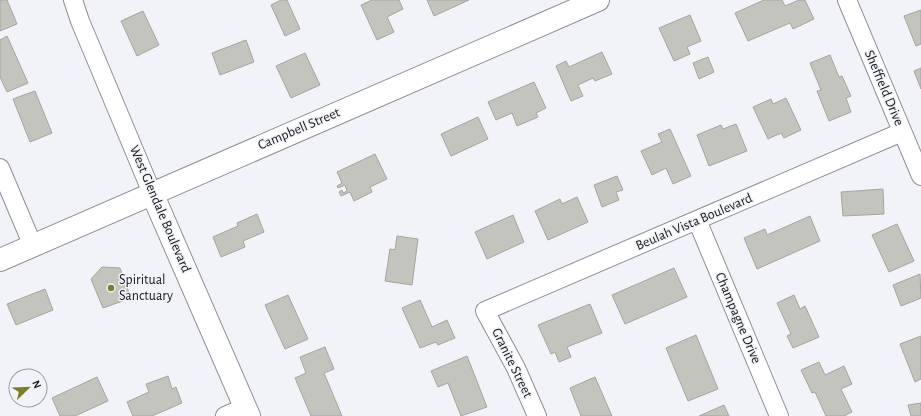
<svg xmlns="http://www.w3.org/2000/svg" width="921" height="416" viewBox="0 0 921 416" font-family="'Alegreya Sans',sans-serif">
<rect width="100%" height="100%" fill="#f1f3f9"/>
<!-- building -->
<path fill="#c4c4bf" stroke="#a4a59f" d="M0,0h7l10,24 -17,7z
M281,0h6l13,29 -15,7 -14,-31z
M372,0h27l4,9 -16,8 7,15 -17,8 -16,-35z
M427,0h42l-35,16z
M764,0h18l3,6 14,-6h6l9,19 -21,10 -3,-6 -42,18 -13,-28z
M921,10v34l-5,2 -12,-30z
M143,11l16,34 -22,11 -16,-35z
M690,15l11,26 -14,6 3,7 -16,7 -15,-33z
M7,36l21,47 -21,9 -7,-15v-37z
M246,40l8,22 -34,13 -8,-22z
M602,52l10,22 -17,7 -2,-3 -15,7 5,11 -12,5 -15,-35 10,-5 3,6z
M305,53l15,32 -29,13 -15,-32z
M830,55l9,22 3,-1 9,20 -5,2 5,14 -22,9 -12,-30 4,-1 -11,-27z
M708,57l6,15 -15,7 -6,-16z
M921,68v21l-7,-18z
M534,82l12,26 -10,5 2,4 -21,9 -5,-13 -16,7 -8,-18z
M35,91l17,42 -22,9 -17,-43z
M786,98l15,32 -17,8 -3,-5 -13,6 -15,-32 18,-8 2,5z
M478,117l10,22 -37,17 -10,-22z
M736,124l11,27 -38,15 -12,-31 24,-10 2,4z
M670,129l21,47 -18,8 -7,-16 -14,7 -11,-24 21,-9 -4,-8z
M375,154l12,25 -17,8 2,5 -18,9 -4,-9 -9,4 -2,-4 3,-2 1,3 4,-2 -2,-6 -7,3 -1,-2 5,-3 -5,-11z
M617,176l6,14 -7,2 3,8 -17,7 -8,-22z
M883,189l1,25 -41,2 -2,-24z
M577,197l11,25 -40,18 -13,-29 25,-12 2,5z
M257,214l7,18 -21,9 2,6 -24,10 -8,-20 25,-11 -1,-3z
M513,215l11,27 -37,17 -12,-27z
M810,216l10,25 -63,28 -13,-31 21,-9 2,6z
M897,224l17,37 -25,11 -17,-37z
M397,236l21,3 -6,46 -27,-4 5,-32 5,1z
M102,267l18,1 11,30 -28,10 -12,-29z
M674,268l13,29 -62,27 -13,-29z
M920,274l1,24 -20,8 -8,-21z
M45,289l8,21 -37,15 -9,-21z
M288,295l20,44 -23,10 -20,-44z
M794,295l6,14 5,-3 14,31 -26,11 -6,-12 4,-2 -14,-31z
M420,300l12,27 15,-7 8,18 -17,7 -2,-3 -16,6 -18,-40z
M590,304l12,29 -35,14 4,10 -12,5 -4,-10 -4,2 -13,-29z
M696,335l22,54 -30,12 -22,-53z
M921,336v43l-6,3 -15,-38z
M325,347l9,22 -10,4 18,43h-31l-16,-38 11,-5 -6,-16z
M467,356l20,51 -26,9 -13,-33 -10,4 -7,-16z
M819,362l6,13 19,-9 8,18 -11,5 11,23 -8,4h-18l-11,-24 -3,1 -11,-23z
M168,376l4,13 4,-2 6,16 -30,13h-19l-6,-14 22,-10 -3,-8z
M97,377l11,24 -33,15h-15l-8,-18z
M595,377l17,39h-31l-11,-28z
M921,403v13h-10l-3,-11z
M724,405l5,11h-30z"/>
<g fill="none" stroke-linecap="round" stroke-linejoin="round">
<defs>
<path id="street" d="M73,0l7,21 72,172
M847,0l74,176
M0,168l33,78
M697,220l82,196
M225,416l21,-9
M537,416l-21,-48 -31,-57 417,-179"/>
<path id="secondary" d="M152,193l97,223
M0,260l598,-260"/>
</defs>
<!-- street casing -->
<use href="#street" stroke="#8d8f94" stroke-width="20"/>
<!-- secondary casing -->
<use href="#secondary" stroke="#8d8f94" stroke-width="24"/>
<!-- street -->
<use href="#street" stroke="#fff" stroke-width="18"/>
<!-- secondary -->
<use href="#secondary" stroke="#fff" stroke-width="22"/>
</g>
<!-- markers -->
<circle fill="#7c7f29" stroke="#f1f3f9" stroke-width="1.5" cx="111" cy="288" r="4"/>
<g text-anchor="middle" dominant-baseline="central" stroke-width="3" stroke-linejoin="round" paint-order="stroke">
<!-- street labels -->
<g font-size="14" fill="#18191b" stroke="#f1f3f9">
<text transform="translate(884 88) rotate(67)">Sheffield Drive</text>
<text transform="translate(299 129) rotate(-23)">Campbell Street</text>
<text transform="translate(160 209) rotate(67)">West Glendale Boulevard</text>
<text transform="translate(694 222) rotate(-23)">Beulah Vista Boulevard</text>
<text transform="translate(738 318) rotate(67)">Champagne Drive</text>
<text transform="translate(512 363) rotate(64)">Granite Street</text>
</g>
<!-- poi labels -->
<g font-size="14" fill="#18191b" stroke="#f1f3f9" text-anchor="start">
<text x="119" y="280">Spiritual<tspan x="119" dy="16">Sanctuary</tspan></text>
</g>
</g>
<!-- north arrow -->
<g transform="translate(28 388) rotate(67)"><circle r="19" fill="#f1f3f9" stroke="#9a9ca0"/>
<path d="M0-3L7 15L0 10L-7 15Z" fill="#7c7f29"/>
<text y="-6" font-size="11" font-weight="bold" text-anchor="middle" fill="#18191b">N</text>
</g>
</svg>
